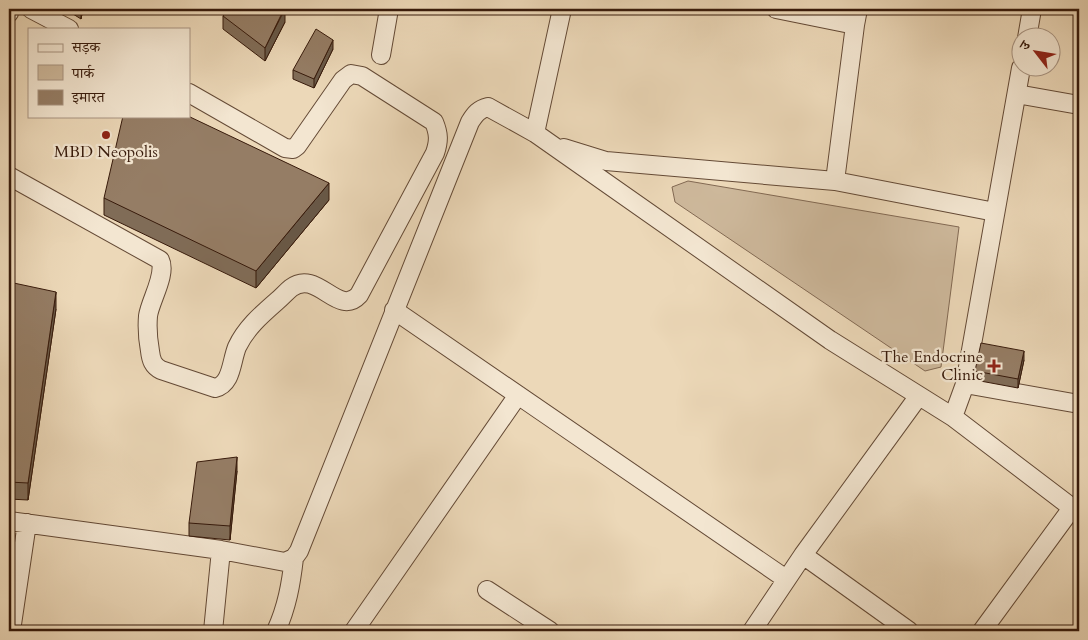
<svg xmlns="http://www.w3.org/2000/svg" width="1088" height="640" viewBox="0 0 1088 640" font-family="Cardo,'Noto Serif Devanagari',serif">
<rect width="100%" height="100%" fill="#ecd8b8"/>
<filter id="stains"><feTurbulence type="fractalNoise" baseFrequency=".004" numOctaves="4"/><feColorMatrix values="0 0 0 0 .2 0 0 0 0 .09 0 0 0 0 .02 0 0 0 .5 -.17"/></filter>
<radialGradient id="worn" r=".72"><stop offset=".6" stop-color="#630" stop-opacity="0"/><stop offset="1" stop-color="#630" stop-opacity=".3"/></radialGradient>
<!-- green -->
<path fill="#cdb89b" stroke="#826953" d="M688,181l271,46 -18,140 -16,4 -250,-169 -3,-15z"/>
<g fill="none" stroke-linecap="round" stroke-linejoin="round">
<defs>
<path id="minor" d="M31,9l38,20
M9,13v-4
M855,25l3,-16
M1027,38l5,-29
M381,55l8,-46
M1017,94l62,11
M535,133l27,-124
M564,148l42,13 229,20 20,-156 -79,-16
M9,176l151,84c7,14 -10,41 -12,56 -1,12 0,24 2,35 1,9 3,15 11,19l54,18c17,-4 16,-26 22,-41 9,-19 24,-32 40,-46 5,-4 9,-9 14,-13 26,-20 47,30 68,7l76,-142c4,-12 4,-19 -1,-31l-72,-46 -11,-2 -8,6 -46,66 -4,3 -8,-1 -96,-55
M835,181l160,31
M394,310l392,269
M965,384l114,20
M953,417l12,-33 56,-316
M9,521l212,29 64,12 9,-4 5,-7 171,-429c5,-8 9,-13 18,-15l47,26 295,207 123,77 126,96
M803,555l106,76
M487,590l63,41
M11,631l16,-108
M213,631l8,-81
M276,631c11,-24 15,-47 18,-73
M354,631l164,-236
M752,631l51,-76 115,-158
M982,631l90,-123"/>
</defs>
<!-- minor casing -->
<use href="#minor" stroke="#644a36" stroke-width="20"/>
<!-- minor -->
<use href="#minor" stroke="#f3e6d1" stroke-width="18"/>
</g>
<!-- wall -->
<path fill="#806c57" stroke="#371a0b" d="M65,9h18l-2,10z
M223,16l62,6 -20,39 -42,-32z
M333,49l-19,39 -21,-9v-9z
M104,198l225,2 -73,88 -152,-73z
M9,282l47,27 -28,191 -19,-1z
M1024,360l-6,28 -43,-8v-9z
M237,471l-7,69 -41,-4v-13z"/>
<!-- shaded-wall -->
<path fill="#685847" stroke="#371a0b" d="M81,9h2l-2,10z
M285,9v13l-20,39v-13z
M333,40v9l-19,39v-9z
M329,183v17l-73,88v-17z
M56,292v17l-28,191v-17z
M1024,351v9l-6,28v-9z
M237,457v14l-7,69v-14z"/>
<!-- building -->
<path fill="#957d65" stroke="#371a0b" d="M227,9h57l-19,39 -42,-32z
M316,29l17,11 -19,39 -21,-9z
M123,116h65l141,67 -73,88 -152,-73z
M9,282l47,10 -28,191 -19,-1z
M981,343l43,8 -6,28 -43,-8z
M237,457l-7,69 -41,-3 8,-61z"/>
<!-- markers -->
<g fill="#8f2418" stroke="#f3e6d1" stroke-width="2">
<circle cx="106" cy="135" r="5"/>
<path d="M991.5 358.5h5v5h5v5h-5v5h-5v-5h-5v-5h5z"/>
</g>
<g text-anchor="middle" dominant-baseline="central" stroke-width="4.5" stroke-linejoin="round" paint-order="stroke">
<!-- poi labels -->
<g font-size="16" fill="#371a0b" stroke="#f3e6d1">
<text x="106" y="152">MBD Neopolis</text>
<text x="983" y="357" text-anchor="end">The Endocrine<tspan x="983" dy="18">Clinic</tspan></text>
</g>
</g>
<!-- margin -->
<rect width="1088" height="640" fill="none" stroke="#ecd8b8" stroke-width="30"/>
<rect x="10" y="10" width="1068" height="620" fill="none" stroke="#371a0b" stroke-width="2.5"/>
<rect x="15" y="15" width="1058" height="610" fill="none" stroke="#371a0b"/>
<!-- legend -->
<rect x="28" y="28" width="162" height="90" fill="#f3e6d1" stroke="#a89482"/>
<rect x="38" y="44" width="25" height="8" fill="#f3e6d1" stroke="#a89482"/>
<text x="72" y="52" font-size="15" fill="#371a0b">सड़क</text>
<rect x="38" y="65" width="25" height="15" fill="#cdb89b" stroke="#a89482"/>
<text x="72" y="78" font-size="15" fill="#371a0b">पार्क</text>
<rect x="38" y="90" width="25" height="15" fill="#957d65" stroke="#a89482"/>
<text x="72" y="102" font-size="15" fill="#371a0b">इमारत</text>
<!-- north arrow -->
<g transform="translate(1036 52) rotate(301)"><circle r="24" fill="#f3e6d1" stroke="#a89482"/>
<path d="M0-4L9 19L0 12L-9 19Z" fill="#8f2418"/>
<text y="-8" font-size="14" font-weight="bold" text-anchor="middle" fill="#371a0b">उ</text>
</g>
<rect width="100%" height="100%" filter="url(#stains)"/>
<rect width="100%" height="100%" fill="url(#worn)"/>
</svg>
